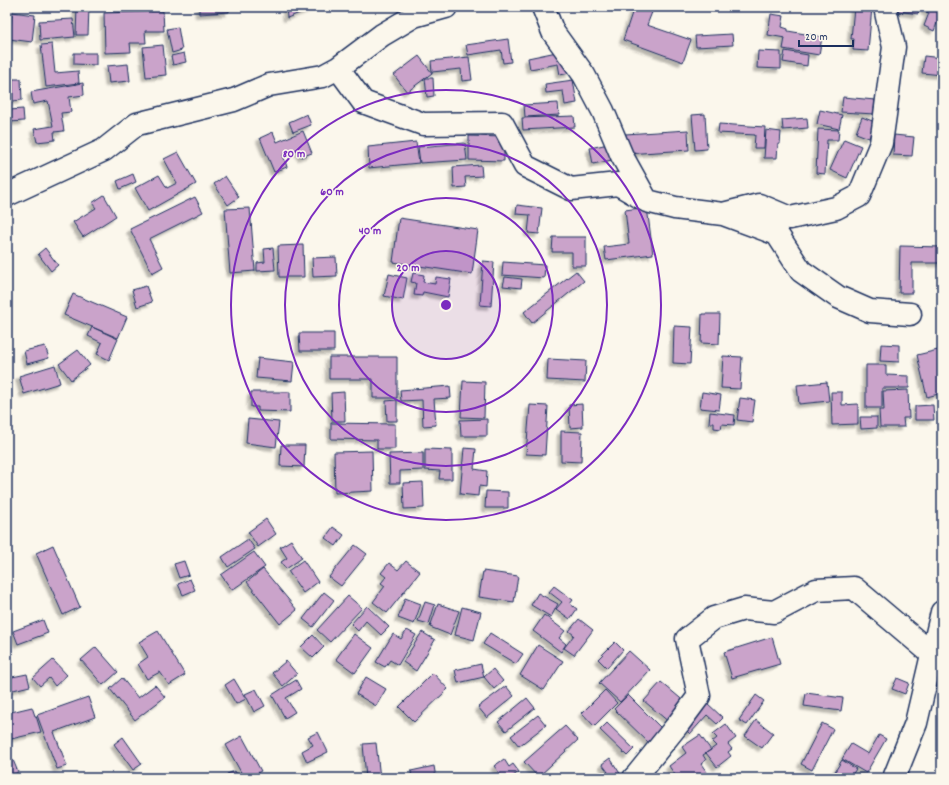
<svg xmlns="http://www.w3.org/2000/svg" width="949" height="785" viewBox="0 0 949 785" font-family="Dekko,sans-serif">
<defs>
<filter id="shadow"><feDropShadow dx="-3.5" dy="3.5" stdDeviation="1" flood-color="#0004"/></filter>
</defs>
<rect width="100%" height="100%" fill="#fbf7ec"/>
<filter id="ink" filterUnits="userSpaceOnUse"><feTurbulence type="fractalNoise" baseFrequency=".025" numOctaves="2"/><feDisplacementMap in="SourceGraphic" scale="8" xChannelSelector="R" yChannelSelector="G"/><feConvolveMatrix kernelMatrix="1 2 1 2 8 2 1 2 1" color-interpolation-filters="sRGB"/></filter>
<g filter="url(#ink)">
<!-- building -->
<path fill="#caa3ca" stroke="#1b2f5e" filter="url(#shadow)" d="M77,7h12l-1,28h-12z
M120,7h13v4l-13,-1z
M199,7h30v5l-30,2z
M286,7h29l-28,11z
M634,7h20l-7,18 44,15 -8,22 -60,-22z
M854,7h18l-4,44 -15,-1 1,-11h-3z
M899,7h20l-1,7 -20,-3z
M925,7h17v3l-8,21 -10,-5 5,-13 -5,-2z
M163,11l1,20h-19l1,12h-16l1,9 -26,1 -1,-40z
M12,12l23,3 -3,27 -23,-3z
M771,14l13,2 -2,11 6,2v2l34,6 -3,18 -36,-6 2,-11 -17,-3z
M73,19l2,18 -35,3 -1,-19z
M178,27l4,23 -10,3 -5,-24z
M732,34l1,11 -37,2 -1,-11z
M508,39l3,23 -8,1 -2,-13 -33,5 -2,-10z
M52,44l3,29 23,-2 1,12 -33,4 -5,-42z
M163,45l3,30 -20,2 -3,-30z
M566,50l4,23 -10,2 -2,-11 -28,5 -2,-11z
M758,51l23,1v17l-24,-1z
M785,51l23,4 -1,11 -24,-4z
M74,53h22v12l-22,-1z
M184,53l2,9 -13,3 -2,-9z
M419,56l13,17 -25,19 -13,-17z
M924,56l18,2v17l-20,-2z
M469,57l3,23 -10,1 -1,-12 -29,3 -1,-11z
M128,64l2,17 -21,2 -2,-17z
M425,78h8l1,18 -7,1z
M13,79h8l1,21 -9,1z
M573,80l4,23 -12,2 -2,-14 -17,2 -1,-9z
M83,83l1,12 -15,2 2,15 -10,1 3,18 -10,1 1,8 -18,2 -3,-13 19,-3 -5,-25 -15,3 -2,-12z
M843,97l32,3 -1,14 -33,-2z
M558,103l1,12 -34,2 -1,-12z
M23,109l1,12 -14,1 -1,-12z
M820,110l22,5 -3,14 -22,-5z
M307,114l4,11 -18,7 -4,-10z
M705,114l2,35 -12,1 -3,-35z
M574,116l1,11 -52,3 -1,-12z
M862,117l13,5 -6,16 -13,-5z
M807,118l1,10 -25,2 -1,-10z
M719,124l46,3 -1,21h-10l1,-13 -37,-2z
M818,129l21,1 -1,10h-11l-2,34 -9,-1z
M688,130l1,20 -63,4 -1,-20z
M766,130l15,2 -1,12h-2l-1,14h-13z
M303,131l9,22 -11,4 -4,-8 -14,6 4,12 -13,5 -14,-34 13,-6 4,10z
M894,135l20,2 -2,19 -19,-1z
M469,136l35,1v24l-35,-1z
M844,139l17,7 -14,32 -17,-8z
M416,142l3,21 -50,5 -1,-21z
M465,143l2,17 -47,3 -2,-16z
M608,144l4,16 -19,4 -3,-16z
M178,152l18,32 -48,27 -13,-23 24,-13 8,13 10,-5 -13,-24z
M481,165l1,11 -17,1 1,10 -12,1 -1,-21z
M133,174l3,8 -16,7 -3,-8z
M225,176l14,21 -11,8 -14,-21z
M104,195l12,21 -33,21 -10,-15 23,-14 -4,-5z
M195,197l8,15 -54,27 14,28 -11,6 -22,-44z
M517,205l25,3 -3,26 -11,-1 2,-18 -14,-1z
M647,207l6,47 -47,6 -2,-13 25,-3 -4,-34z
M250,208l5,63 -25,2 -5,-64z
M399,218l79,12 -6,44 -79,-12z
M553,237h33v29h-14v-14h-20z
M303,245l1,32h-25l-1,-31z
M900,246l42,1v16h-30v30h-13z
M45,248l13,17 -7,6 -13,-17z
M273,248l2,22 -18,1v-8l8,-1 -1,-13z
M336,257l1,19 -24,1 -1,-19z
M483,261l11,1 -3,44 -11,-1z
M503,262l42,3 -1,13 -42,-3z
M576,271l8,10 -52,42 -8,-11z
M413,273l11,2 -1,7 12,2 1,-7 15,2 -3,18 -25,-5 -1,4 -8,-1 2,-12 -5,-1z
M389,274l18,4 -4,22 -19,-4z
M505,277l17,2 -1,9 -18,-2z
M146,286l6,16 -15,5 -5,-17z
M73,294l54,23 -9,21 -54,-23z
M702,314h18l-1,30 -18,-1z
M674,326l18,1 -2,37 -17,-1z
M92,327l26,12 -9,21 -12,-6 5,-11 -14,-7z
M299,333h35v18h-34z
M881,344l18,1v17l-19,-1z
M45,346l4,12 -22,6 -3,-13z
M942,349v44l-15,4 -10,-42z
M78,350l12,15 -19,15 -12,-16z
M723,356l19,1 -2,32 -19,-1z
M329,357h68v41h-24v-19h-44z
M258,358l36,4 -2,19 -36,-3z
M548,359l38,2 -1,21 -38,-2z
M55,365l5,18 -36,11 -5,-18z
M866,365h20v10l23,1v12h-27v20h-16z
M463,381l22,1 -1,36 -23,-1z
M827,382l2,19 -30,3 -2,-19z
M450,386l1,12 -17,1 2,26 -13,1 -1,-26 -21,1 -1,-11z
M908,390l1,28h-6l1,9h-24l-1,-17h5l-1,-19z
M251,392h39v20l-32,-1v-4h-7z
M344,392l1,29h-13l-1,-28z
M702,392l19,3 -2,15 -19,-2z
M831,392h11v13l16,-1v20l-26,1z
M740,398l15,2 -3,22 -15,-2z
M397,400v21h-10l-1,-20z
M582,404l1,23 -13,1 -1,-23z
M530,405l18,1 -3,49 -19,-1z
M933,405l1,15h-19v-14z
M710,412l25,3 -1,10 -12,-1 -1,5 -7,-1v-5h-5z
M860,417h17v11l-16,1z
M248,419l31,3 -3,25 -30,-4z
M487,419v17h-26l-1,-16z
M331,423l64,1v25h-18v-9l-46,-1z
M561,431l21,1 -1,30 -20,-1z
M281,445h24l-1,22 -24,-1z
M464,448l12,1 -2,20 13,2 -1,16 -7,-1 -1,10 -18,-2z
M425,449l27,1v29h-13l1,-8 -15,-1z
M372,451l1,40 -38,2 -1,-41z
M423,453v17l-23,1v12h-10l-1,-29z
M423,482l1,26 -20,1 -1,-26z
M486,491l22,1v16h-23z
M266,519l10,15 -18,13 -10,-15z
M333,527l11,8 -8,11 -11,-8z
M248,539l7,10 -27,18 -6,-10z
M291,540l11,18 -16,11 -5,-7 6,-4 -7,-11z
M53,545l27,62 -17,8 -27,-62z
M355,545l12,9 -26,32 -12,-9z
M254,552l11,15 -33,23 -11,-15z
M303,560l15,22 -15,11 -15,-22z
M184,561l5,14 -10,3 -5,-14z
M406,561l14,11 -33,41 -14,-11 12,-16 -4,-3 5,-6 -5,-4 8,-10 9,7z
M263,569l34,41 -17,14 -33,-42z
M483,571l35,5 -4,26 -35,-5z
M190,579l5,11 -12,5 -5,-11z
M554,586l19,14 -3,4 7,5 -7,10 -14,-10 6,-7 -13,-10z
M324,592l10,8 -21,27 -10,-8z
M538,593l20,11 -7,13 -20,-12z
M348,596l14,12 -32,34 -13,-12z
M405,598l16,6 -7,20 -16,-6z
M425,602l10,3 -6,19 -11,-3z
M438,604l21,7 -9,24 -20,-8z
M367,606l22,21 -8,8 -15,-14 -8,10 -7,-7z
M462,607l19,5 -7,28 -19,-5z
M544,615l21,16 -6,7 7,6 -5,8 -28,-21z
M579,619l14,11 -19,25 -10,-7 10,-13 -5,-4z
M43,620l5,13 -30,11 -5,-13z
M407,630l9,5 -18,30 -8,-5 -5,7 -9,-5 17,-28 8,5z
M158,631l27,44 -16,10 -9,-13 -13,7 -9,-15 10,-7 -9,-15z
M422,632l13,8 -19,31 -13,-9z
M490,633l33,21 -7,10 -33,-20z
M354,634l19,14 -18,25 -19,-14z
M313,635l11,12 -11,11 -12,-11z
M772,637l8,27 -48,14 -8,-26z
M615,642l8,8 -16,18 -9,-9z
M538,645l25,16 -19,29 -24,-15z
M96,647l22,25 -15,13 -22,-25z
M629,651l21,19 -30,32 -21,-19z
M53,660l14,15 -12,11 -6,-8 -9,8 -7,-8z
M286,661l11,13 -14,12 -11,-13z
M481,664l3,13 -26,6 -3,-13z
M493,669l10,12 -9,8 -10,-12z
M433,673l15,16 -34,33 -15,-15z
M27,674l3,12 -21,5 -2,-7v-6z
M366,677l20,12 -10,17 -20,-12z
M122,678l16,20 17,-13 10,12 -30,23 -25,-31z
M897,678l12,5 -4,11 -13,-5z
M234,679l12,20 -10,5 -11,-19z
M296,680l5,9 -15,9 9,14 -10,6 -13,-23z
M661,682l25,21 -16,20 -26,-22z
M506,686l8,10 -27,22 -9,-11z
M256,689l9,17 -11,6 -9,-18z
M605,690l12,13 -23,23 -12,-13z
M806,693l37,5 -2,13 -37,-5z
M628,695l37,37 -14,13 -37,-36z
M756,695l8,6 -17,24 -8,-5z
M88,697l7,20 -41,15 13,34 -10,3 -20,-54z
M527,698l8,10 -29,23 -8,-9z
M706,702l17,16 -6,6 -10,-9 -17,19 -7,-7z
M32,707l3,9h1l5,16 -34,8v-27z
M538,715l8,10 -27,21 -8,-10z
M756,720l17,13 -11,15 -17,-12z
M607,723l27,26 -7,7 -27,-26z
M822,723l11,6 -21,41 -11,-6z
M726,724l10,14 -8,6 4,5 -4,3 3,4 -14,11 -11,-14 10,-7 -4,-4 5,-4 -4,-4z
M565,726l13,14 -40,37 -14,-15z
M318,732l10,20 -21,10 -5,-11 11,-6 -5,-8z
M700,735l11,15 -8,5 3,5 -5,4 6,8 -9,6h-21l-8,-12 17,-13 -4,-6z
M879,735l7,4 -20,34 -24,-14 9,-15 17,10z
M242,736l19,35 -13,7h-4l-18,-33z
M123,737l19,27 -9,6 -19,-26z
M376,743l4,35h-14l-3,-34z
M610,758l11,17 -4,3h-18l9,-6 -6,-8z
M504,759l5,8 4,-3 6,8 -9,6h-7l-9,-12z
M13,760l5,12 -11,6v-15z
M842,760l14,9 -6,9h-19z
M434,766l2,12h-24l-1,-7z
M235,771l4,7h-10l-2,-4z"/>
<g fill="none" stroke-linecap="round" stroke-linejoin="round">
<defs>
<path id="minor" d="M543,7l10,25 31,43 19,36 19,45 25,45
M338,68l25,34 60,22 79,-1 23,43 46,23 47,-5 29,17 28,7 48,6 54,20 24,37 37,26 32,14 40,3
M7,195l97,-45 33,-26 97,-24 35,-15 54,-9 15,-8 44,-33 32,-19 32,-9
M723,214l36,-9 31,13 46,-10 23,-12 22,-53 4,-28 5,-39 4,-29 -7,-30 -2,-10
M634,778l3,-3 42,-52 20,-27 -12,-57 27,-21 30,-9 30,3 42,-22 38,-2 78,66
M894,778l22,-55 26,-111"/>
</defs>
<!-- minor casing -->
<use href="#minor" stroke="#1b2f5e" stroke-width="25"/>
<!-- minor -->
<use href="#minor" stroke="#fbf7ec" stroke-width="22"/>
</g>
</g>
<!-- distance rings -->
<circle cx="446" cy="305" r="54" fill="#7b2cbf" fill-opacity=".12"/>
<g fill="none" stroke="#7b2cbf" stroke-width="2">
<circle cx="446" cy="305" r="54"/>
<circle cx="446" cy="305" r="107"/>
<circle cx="446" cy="305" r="161"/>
<circle cx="446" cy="305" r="215"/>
</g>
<circle cx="446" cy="305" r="6" fill="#7b2cbf" stroke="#fbf7ec" stroke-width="2"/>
<g font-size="12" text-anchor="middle" font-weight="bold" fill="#7b2cbf" stroke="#fbf7ec" stroke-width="3" stroke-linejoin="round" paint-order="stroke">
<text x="294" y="157">80 m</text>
<text x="332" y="195">60 m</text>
<text x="370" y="234">40 m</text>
<text x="408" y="271">20 m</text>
</g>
<!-- margin -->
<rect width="949" height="785" fill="none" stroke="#fbf7ec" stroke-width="24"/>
<rect x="12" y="12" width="925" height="761" fill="none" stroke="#1b2f5e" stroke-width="1.5" filter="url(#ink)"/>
<!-- scale -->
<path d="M799 40v6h54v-6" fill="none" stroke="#1b2f5e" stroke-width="2"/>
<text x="805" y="40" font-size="12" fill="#1b2f5e" stroke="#fbf7ec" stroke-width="3" paint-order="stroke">20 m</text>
</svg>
